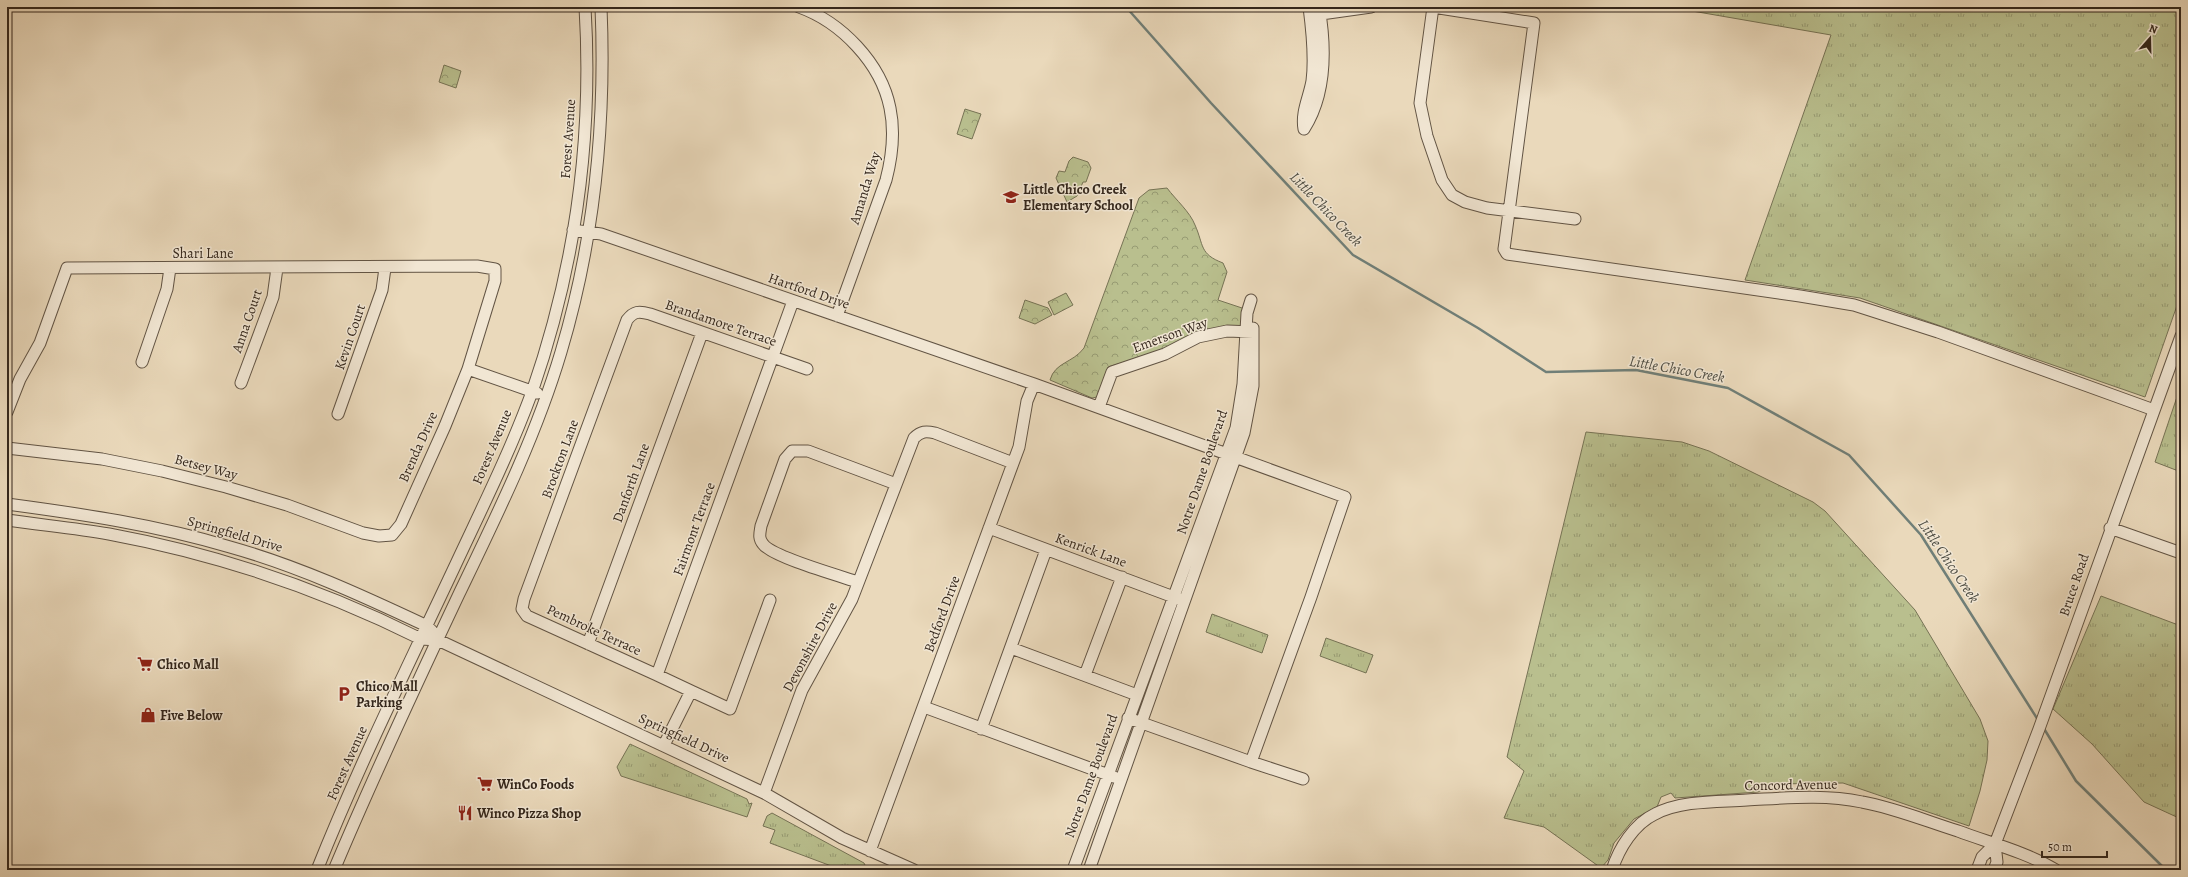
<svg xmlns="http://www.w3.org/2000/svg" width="2188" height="877" viewBox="0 0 2188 877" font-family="Alegreya,serif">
<defs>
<pattern id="grass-tufts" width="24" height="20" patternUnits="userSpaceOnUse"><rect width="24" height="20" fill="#b9bf8e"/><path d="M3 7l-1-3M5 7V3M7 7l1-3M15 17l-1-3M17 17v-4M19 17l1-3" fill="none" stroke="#979b73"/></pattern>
<pattern id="park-crowns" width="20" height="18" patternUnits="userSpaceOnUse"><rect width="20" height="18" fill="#b9bf8e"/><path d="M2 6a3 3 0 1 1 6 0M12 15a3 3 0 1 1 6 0" fill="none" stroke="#979b73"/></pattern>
</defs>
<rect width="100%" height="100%" fill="#ead9bb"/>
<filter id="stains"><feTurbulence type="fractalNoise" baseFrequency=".005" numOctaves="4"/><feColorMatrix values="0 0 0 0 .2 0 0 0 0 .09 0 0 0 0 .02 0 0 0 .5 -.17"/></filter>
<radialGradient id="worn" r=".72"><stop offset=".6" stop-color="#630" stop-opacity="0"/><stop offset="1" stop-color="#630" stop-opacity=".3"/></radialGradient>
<!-- grass -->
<path fill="url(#grass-tufts)" stroke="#767355" d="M1669,7h512v287l-36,103 -285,-99 -115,-18 86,-245z
M2181,385v87l-26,-10z
M1586,432l96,10 27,9 104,51 12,9 90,99 65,109 8,22 -1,19 -7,31 -11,35 -126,-43 -67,1 -18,8 -83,6 -4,-5 -10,4 -4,10 -23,12 -20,24 -6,17 -7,8 -57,-41 -40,-9 20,-47 -17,-14z
M2101,596l80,30v193l-37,-17 -52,-58 -39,-35z
M1212,614l56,21 -6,18 -56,-21z
M1326,638l47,17 -7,18 -46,-17z
M630,744l117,55 2,5 3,-1 -5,14 -126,-41 -4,-9z
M772,813l92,50 2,4 2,-1 -1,4h-25l-72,-27 5,-13 -12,-4 4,-10z"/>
<!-- park -->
<path fill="url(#park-crowns)" stroke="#767355" d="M444,65l17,6 -5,17 -17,-6z
M965,109l16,5 -9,25 -15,-5z
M1073,157l15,5 3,6 -5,14h-3l-6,14 -10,6 -11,-24 3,-7 6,1 4,-11z
M1167,188c9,12 23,24 28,37 9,20 4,29 28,38l4,9 -9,28 27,9 -3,17 -134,41 -11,30 -5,1 -42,-18c5,-18 23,-17 34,-32l55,-150 10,-8z
M1066,293l7,12 -19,10 -6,-13z
M1025,300l23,8 4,7 -17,9 -16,-6z"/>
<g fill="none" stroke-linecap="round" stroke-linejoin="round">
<!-- stream -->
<path stroke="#707f78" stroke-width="2.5" d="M1126,7l85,96 142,152 125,73 68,44 90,-2 92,18 121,67 72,80 117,185
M2043,727l33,54 90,89"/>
<defs>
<path id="minor" d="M799,7c42,15 82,56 91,101 5,24 2,49 -4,72l-49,136
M1433,7l101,16 -29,219 -1,7 3,5 293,42 54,9 84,27 216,78
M1433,7l-13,96 7,33 15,44 10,15 13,7 22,6 88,11
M1314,15l57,-8
M1304,129c23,-36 22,-81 15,-122
M1304,129c-3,-17 5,-31 8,-48 3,-23 0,-51 -3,-74
M573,230l28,4 433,150 311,113 -34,100 -60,165 -123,-44
M142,362l25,-73 3,-21
M468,369l69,24
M241,383l32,-86 4,-29
M1099,407l13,-35 53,-18 33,-17 29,-6 26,1
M7,412l13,-33 20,-36 27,-75 410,-2 18,3v12l-27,88 -23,57 -44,98 -9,11 -13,1 -16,-3 -76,-28 -61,-18 -64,-16 -60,-12 -95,-11
M338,414l44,-124 3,-22
M7,504c75,10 150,21 223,43 68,19 133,49 197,79l5,5
M7,520c34,5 68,8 102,14 108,20 214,56 312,105l17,1 326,153 78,45 72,32
M989,528l190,71
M2110,528l71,25
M858,582c-18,-6 -86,-25 -95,-38 -5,-6 -3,-11 -2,-18l24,-67 7,-8h16l88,33
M588,644l114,-311
M1011,648l126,47
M657,675l-130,-59 -5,-7 2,-10 103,-279c7,-9 12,-9 23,-6l157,55
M1085,675l37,-98
M691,691l39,18 40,-109
M924,707l190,70
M981,729l65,-179
M664,745l27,-54 -34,-16 136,-374
M1251,762l52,17
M764,793l38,-103 50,-91 62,-161c7,-7 12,-7 21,-5l78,30
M870,851l149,-404 8,-46 7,-17
M317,870c41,-103 90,-202 137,-302 27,-58 56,-116 78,-176 43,-124 61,-255 53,-385
M334,870c39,-93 82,-185 125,-276 38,-79 77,-158 102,-242 34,-114 45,-227 40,-345
M1073,870l163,-442 7,-44 4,-71 4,-13
M1089,870l155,-437 9,-47v-58
M1612,870c7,-22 22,-46 43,-56 27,-14 63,-12 92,-14 39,-2 77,-6 115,2 33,6 64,19 96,29 32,12 68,21 98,39
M1977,870l5,-13 13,-13 44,-115 142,-393
M1994,870l3,-8 -2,-18"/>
</defs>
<!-- minor casing -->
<use href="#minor" stroke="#625444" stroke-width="13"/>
<!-- minor -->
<use href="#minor" stroke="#f1e6d3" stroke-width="11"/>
</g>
<!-- icons -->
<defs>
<symbol id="school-bare" viewBox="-9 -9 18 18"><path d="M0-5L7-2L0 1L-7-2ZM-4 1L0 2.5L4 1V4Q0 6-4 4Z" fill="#8f2418" stroke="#f1e6d3" stroke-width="2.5" paint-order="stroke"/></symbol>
<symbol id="supermarket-bare" viewBox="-9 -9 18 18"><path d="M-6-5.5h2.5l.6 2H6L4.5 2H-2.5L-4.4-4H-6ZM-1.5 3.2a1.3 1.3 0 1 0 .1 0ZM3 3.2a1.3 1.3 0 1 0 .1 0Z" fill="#8f2418" stroke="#f1e6d3" stroke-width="2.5" paint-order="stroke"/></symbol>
<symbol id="parking-bare" viewBox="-9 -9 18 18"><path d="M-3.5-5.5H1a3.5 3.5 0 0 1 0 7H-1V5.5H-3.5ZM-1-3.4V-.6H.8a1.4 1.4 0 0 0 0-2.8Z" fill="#8f2418" stroke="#f1e6d3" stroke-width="2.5" paint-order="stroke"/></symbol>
<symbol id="shop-bare" viewBox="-9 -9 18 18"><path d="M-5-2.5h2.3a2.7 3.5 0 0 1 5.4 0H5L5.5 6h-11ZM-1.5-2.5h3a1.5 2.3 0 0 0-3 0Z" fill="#8f2418" stroke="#f1e6d3" stroke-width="2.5" paint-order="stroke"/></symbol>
<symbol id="restaurant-bare" viewBox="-9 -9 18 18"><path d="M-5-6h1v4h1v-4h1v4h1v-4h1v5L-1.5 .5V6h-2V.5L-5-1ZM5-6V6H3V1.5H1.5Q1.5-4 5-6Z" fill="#8f2418" stroke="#f1e6d3" stroke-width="2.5" paint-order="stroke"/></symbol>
</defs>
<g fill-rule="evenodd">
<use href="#school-bare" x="1000" y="186" width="22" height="22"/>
<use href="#supermarket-bare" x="134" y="653" width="22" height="22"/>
<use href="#parking-bare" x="333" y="683" width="22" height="22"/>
<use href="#shop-bare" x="137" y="704" width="22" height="22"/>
<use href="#supermarket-bare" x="474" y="773" width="22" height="22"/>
<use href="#restaurant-bare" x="454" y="802" width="22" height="22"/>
</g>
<g text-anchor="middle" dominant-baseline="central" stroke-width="3" stroke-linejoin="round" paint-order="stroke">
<!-- street labels -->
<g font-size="14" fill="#34271c" stroke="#f1e6d3">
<text transform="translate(568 139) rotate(-86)">Forest Avenue</text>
<text transform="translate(865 188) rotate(-73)">Amanda Way</text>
<text x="203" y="253">Shari Lane</text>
<text transform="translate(809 291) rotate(19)">Hartford Drive</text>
<text transform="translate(247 321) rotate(-71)">Anna Court</text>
<text transform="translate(721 323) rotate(19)">Brandamore Terrace</text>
<text transform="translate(1170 335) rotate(-20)">Emerson Way</text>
<text transform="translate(350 337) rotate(-71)">Kevin Court</text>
<text transform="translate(418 447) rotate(-66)">Brenda Drive</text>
<text transform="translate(492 447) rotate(-67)">Forest Avenue</text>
<text transform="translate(560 459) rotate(-70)">Brockton Lane</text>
<text transform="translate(206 467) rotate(15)">Betsey Way</text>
<text transform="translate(1202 472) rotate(-71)">Notre Dame Boulevard</text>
<text transform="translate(631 483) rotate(-70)">Danforth Lane</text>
<text transform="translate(694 529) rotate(-70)">Fairmont Terrace</text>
<text transform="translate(235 534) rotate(16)">Springfield Drive</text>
<text transform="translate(1091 550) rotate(20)">Kenrick Lane</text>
<text transform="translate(2074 585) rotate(-71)">Bruce Road</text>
<text transform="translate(942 614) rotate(-70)">Bedford Drive</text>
<text transform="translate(594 630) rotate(25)">Pembroke Terrace</text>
<text transform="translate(810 647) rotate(-62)">Devonshire Drive</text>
<text transform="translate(684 738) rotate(25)">Springfield Drive</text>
<text transform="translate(347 763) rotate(-66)">Forest Avenue</text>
<text transform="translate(1091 776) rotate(-70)">Notre Dame Boulevard</text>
<text transform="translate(1791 785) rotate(-1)">Concord Avenue</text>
</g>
<!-- poi labels -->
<g font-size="14" font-weight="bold" fill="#34271c" stroke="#f1e6d3" text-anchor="start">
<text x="1023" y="189">Little Chico Creek<tspan x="1023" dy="16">Elementary School</tspan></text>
<text x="157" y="664">Chico Mall</text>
<text x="356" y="686">Chico Mall<tspan x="356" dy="16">Parking</tspan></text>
<text x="160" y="715">Five Below</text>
<text x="497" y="784">WinCo Foods</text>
<text x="477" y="813">Winco Pizza Shop</text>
</g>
<!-- water labels -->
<g font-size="15" font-style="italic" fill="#4d4c42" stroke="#f1e6d3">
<text transform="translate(1326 209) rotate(46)">Little Chico Creek</text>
<text transform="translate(1677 369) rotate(10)">Little Chico Creek</text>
<text transform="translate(1949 561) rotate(56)">Little Chico Creek</text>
</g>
</g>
<!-- margin -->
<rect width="2188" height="877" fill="none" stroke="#ead9bb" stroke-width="24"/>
<rect x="8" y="8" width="2172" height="861" fill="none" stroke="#34271c" stroke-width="2"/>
<rect x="12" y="12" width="2164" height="853" fill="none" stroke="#34271c"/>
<!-- north arrow -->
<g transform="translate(2150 38) rotate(20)" stroke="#f1e6d3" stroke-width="3" paint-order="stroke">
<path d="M0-3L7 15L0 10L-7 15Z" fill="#34271c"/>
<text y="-6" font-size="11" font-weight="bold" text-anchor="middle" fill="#34271c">N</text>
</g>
<!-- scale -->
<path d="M2042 851v6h65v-6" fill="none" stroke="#34271c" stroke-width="2"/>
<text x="2048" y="851" font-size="12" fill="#34271c" stroke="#f1e6d3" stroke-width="3" paint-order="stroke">50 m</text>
<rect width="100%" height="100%" filter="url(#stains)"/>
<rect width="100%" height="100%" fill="url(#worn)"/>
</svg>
